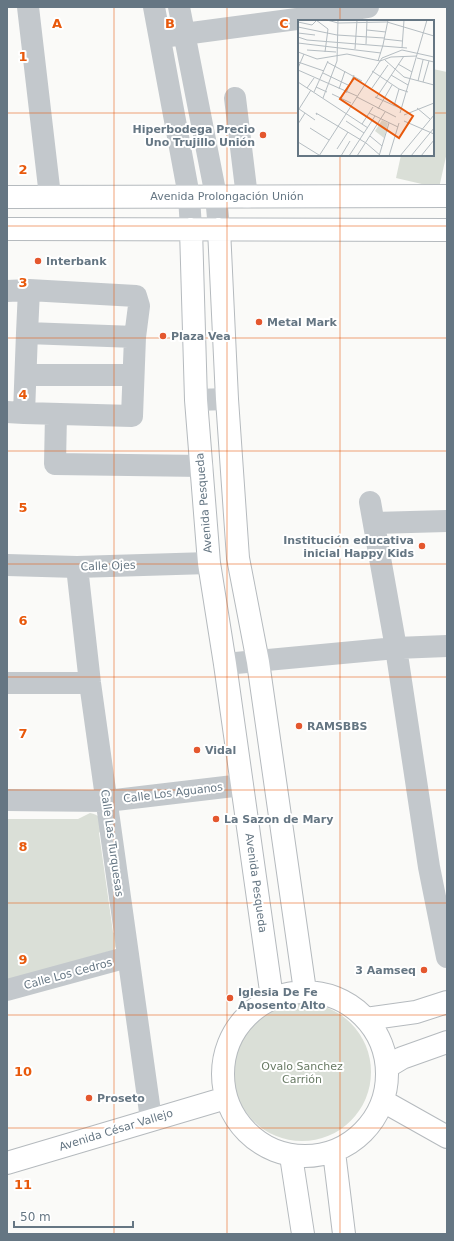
<svg xmlns="http://www.w3.org/2000/svg" width="454" height="1241" viewBox="0 0 454 1241" font-family="'DejaVu Sans',sans-serif">
<rect width="100%" height="100%" fill="#fafaf8"/>
<!-- green -->
<path fill="#dadfd7" d="M433,69l14,3v80l-8,36 -43,-10 5,-23h32z
M90,813c9,2 12,5 13,14l-4,6 14,99c5,6 6,10 1,18l-107,30v-161h71z
M233 1072a69 69 0 1 1 138 0a69 69 0 1 1-138 0Z"/>
<g fill="none" stroke-linecap="round" stroke-linejoin="round">
<defs>
<path id="major" d="M7,197l440,-1
M7,229l440,1
M191,229l5,171 13,163 16,101 47,334
M219,229l8,170 11,159 20,104 47,329
M223 1074a82 82 0 1 1 164 0a82 82 0 1 1-164 0Z
M366,1019l50,-7 31,-10
M387,1067l15,-9 45,-16
M383,1101l64,36
M334,1152l10,82
M291,1156l12,78
M7,1163l219,-65"/>
</defs>
<!-- major casing -->
<use href="#major" stroke="#b5babe" stroke-width="24"/>
<!-- minor -->
<path stroke="#c3c8cc" stroke-width="22" d="M28,7l22,189
M154,7l35,189 2,33
M179,7l37,189 3,33
M169,36l128,-17 71,-12
M235,98l12,99
M7,291l22,-1
M27,333l2,-43 107,6 3,10 -4,31
M26,375h107
M196,400l31,-1
M7,412l17,1 108,3 3,-79 -108,-4 -3,80
M56,414l-1,50 147,2
M370,502l26,146 33,219 18,90
M374,523l73,-2
M7,565l70,2 132,-4
M77,567l13,116 61,436
M225,664l171,-16 51,-2
M7,683h83
M7,800l100,1 135,-16
M7,990l121,-33"/>
<!-- major -->
<use href="#major" stroke="#fff" stroke-width="22"/>
</g>
<!-- grid -->
<path fill="none" stroke="#e8590c" stroke-width="1" stroke-opacity="0.55" d="M114,7v1227M227,7v1227M340,7v14M7,113h292M433,113h14M340,155v1079M7,226h440M7,338h440M7,451h440M7,564h440M7,677h440M7,790h440M7,903h440M7,1015h440M7,1128h440"/>
<!-- markers -->
<g fill="#e4572e" stroke="#fff" stroke-width="1.5">
<circle cx="263" cy="135" r="4"/>
<circle cx="38" cy="261" r="4"/>
<circle cx="259" cy="322" r="4"/>
<circle cx="163" cy="336" r="4"/>
<circle cx="422" cy="546" r="4"/>
<circle cx="299" cy="726" r="4"/>
<circle cx="197" cy="750" r="4"/>
<circle cx="216" cy="819" r="4"/>
<circle cx="424" cy="970" r="4"/>
<circle cx="230" cy="998" r="4"/>
<circle cx="89" cy="1098" r="4"/>
</g>
<g text-anchor="middle" dominant-baseline="central" stroke-width="4" stroke-linejoin="round" paint-order="stroke">
<!-- poi labels -->
<g font-size="11" font-weight="bold" fill="#657683" stroke="#fff" text-anchor="start">
<text x="255" y="129" text-anchor="end">Hiperbodega Precio<tspan x="255" dy="13">Uno Trujillo Unión</tspan></text>
<text x="46" y="261">Interbank</text>
<text x="267" y="322">Metal Mark</text>
<text x="171" y="336">Plaza Vea</text>
<text x="414" y="540" text-anchor="end">Institución educativa<tspan x="414" dy="13">inicial Happy Kids</tspan></text>
<text x="307" y="726">RAMSBBS</text>
<text x="205" y="750">Vidal</text>
<text x="224" y="819">La Sazon de Mary</text>
<text x="416" y="970" text-anchor="end">3 Aamseq</text>
<text x="238" y="992">Iglesia De Fe<tspan x="238" dy="13">Aposento Alto</tspan></text>
<text x="97" y="1098">Proseto</text>
</g>
<!-- street labels -->
<g font-size="11" fill="#657683" stroke="#fff">
<text x="227" y="196">Avenida Prolongación Unión</text>
<text transform="translate(204 503) rotate(-95)">Avenida Pesqueda</text>
<text transform="translate(108 566) rotate(-2)">Calle Ojes</text>
<text transform="translate(173 793) rotate(-7)">Calle Los Aguanos</text>
<text transform="translate(112 843) rotate(82)">Calle Las Turquesas</text>
<text transform="translate(256 883) rotate(82)">Avenida Pesqueda</text>
<text transform="translate(68 974) rotate(-15)">Calle Los Cedros</text>
<text transform="translate(116 1130) rotate(-17)">Avenida César Vallejo</text>
</g>
<!-- park labels -->
<g font-size="11" fill="#687a64" stroke="#fff">
<text x="302" y="1066">Ovalo Sanchez<tspan x="302" dy="13">Carrión</tspan></text>
</g>
</g>
<!-- overview -->
<g transform="translate(298 20)">
<rect width="136" height="136" fill="#fafaf8"/>
<path d="M84,100l6,3 -4,15 -9,-7z" fill="#dadfd7"/>
<path fill="none" stroke="#b5bdc2" stroke-width="1" d="M18,0l12,9 -3,23M29,0l11,3 49,-1 47,14M0,2l14,3 5,-5M0,7l39,8 47,3M69,10l19,2M0,13l17,2M0,17l9,3 100,8M86,19l18,2M0,23l83,10M68,24l1,-24M85,25l5,-25M104,28l2,-28M57,29l2,-29M9,30l29,2M0,32l19,7 30,-5 33,7 11,-4 26,-1M119,38l17,4M87,40l19,17 30,8M80,41l5,-16M0,42l26,9M29,42l35,19M100,44l14,8M0,48l6,-14M0,50l59,26M74,51l27,18 9,3M25,53l27,13M93,55l17,10M120,61l5,-21M0,62l70,46M125,62l6,-21M18,67l11,5M9,68l7,-10M74,68l16,-23M41,69l6,-18M16,72l14,-31M48,73l8,-18M34,74l19,9M59,77l39,20M77,77l27,12M25,78l14,-37 1,-41M78,78l28,-42M96,86l5,-17M119,88l13,11M1,89l12,-19M80,89l14,-24M7,93l10,7M71,93l29,14M102,93l27,-93M19,95l-1,-2 50,30 15,13M106,95l30,-12M48,101l18,12M106,101l30,13M0,104l7,-11 -6,-4M64,104l11,-17M12,108l19,12M72,116l12,10M0,122l21,13M39,129l11,-17M21,136l63,-98 20,-8 32,7M43,136l9,-15M51,136l26,-40M59,136l28,-44M81,136l10,-33M91,136l10,-33M102,136l34,-41M113,136l23,-28M123,136l13,-16"/>
<path fill="#e8590c" fill-opacity="0.15" stroke="#e8590c" stroke-width="2" d="M56,58l59,38 -14,22 -59,-39z"/>
<rect width="136" height="136" fill="none" stroke="#657683" stroke-width="2"/>
</g>
<g font-size="13" text-anchor="middle" font-weight="bold" fill="#e8590c" stroke="#fff" stroke-width="4" stroke-linejoin="round" paint-order="stroke">
<text x="57" y="28">A</text>
<text x="170" y="28">B</text>
<text x="284" y="28">C</text>
<text x="23" y="61">1</text>
<text x="23" y="174">2</text>
<text x="23" y="287">3</text>
<text x="23" y="399">4</text>
<text x="23" y="512">5</text>
<text x="23" y="625">6</text>
<text x="23" y="738">7</text>
<text x="23" y="851">8</text>
<text x="23" y="964">9</text>
<text x="23" y="1076">10</text>
<text x="23" y="1189">11</text>
</g>
<!-- border -->
<rect width="454" height="1241" fill="none" stroke="#657683" stroke-width="16"/>
<!-- scale -->
<path d="M14 1221v6h119v-6" fill="none" stroke="#657683" stroke-width="2"/>
<text x="20" y="1221" font-size="12" fill="#657683" stroke="#ffffff" stroke-width="3" paint-order="stroke">50 m</text>
</svg>
